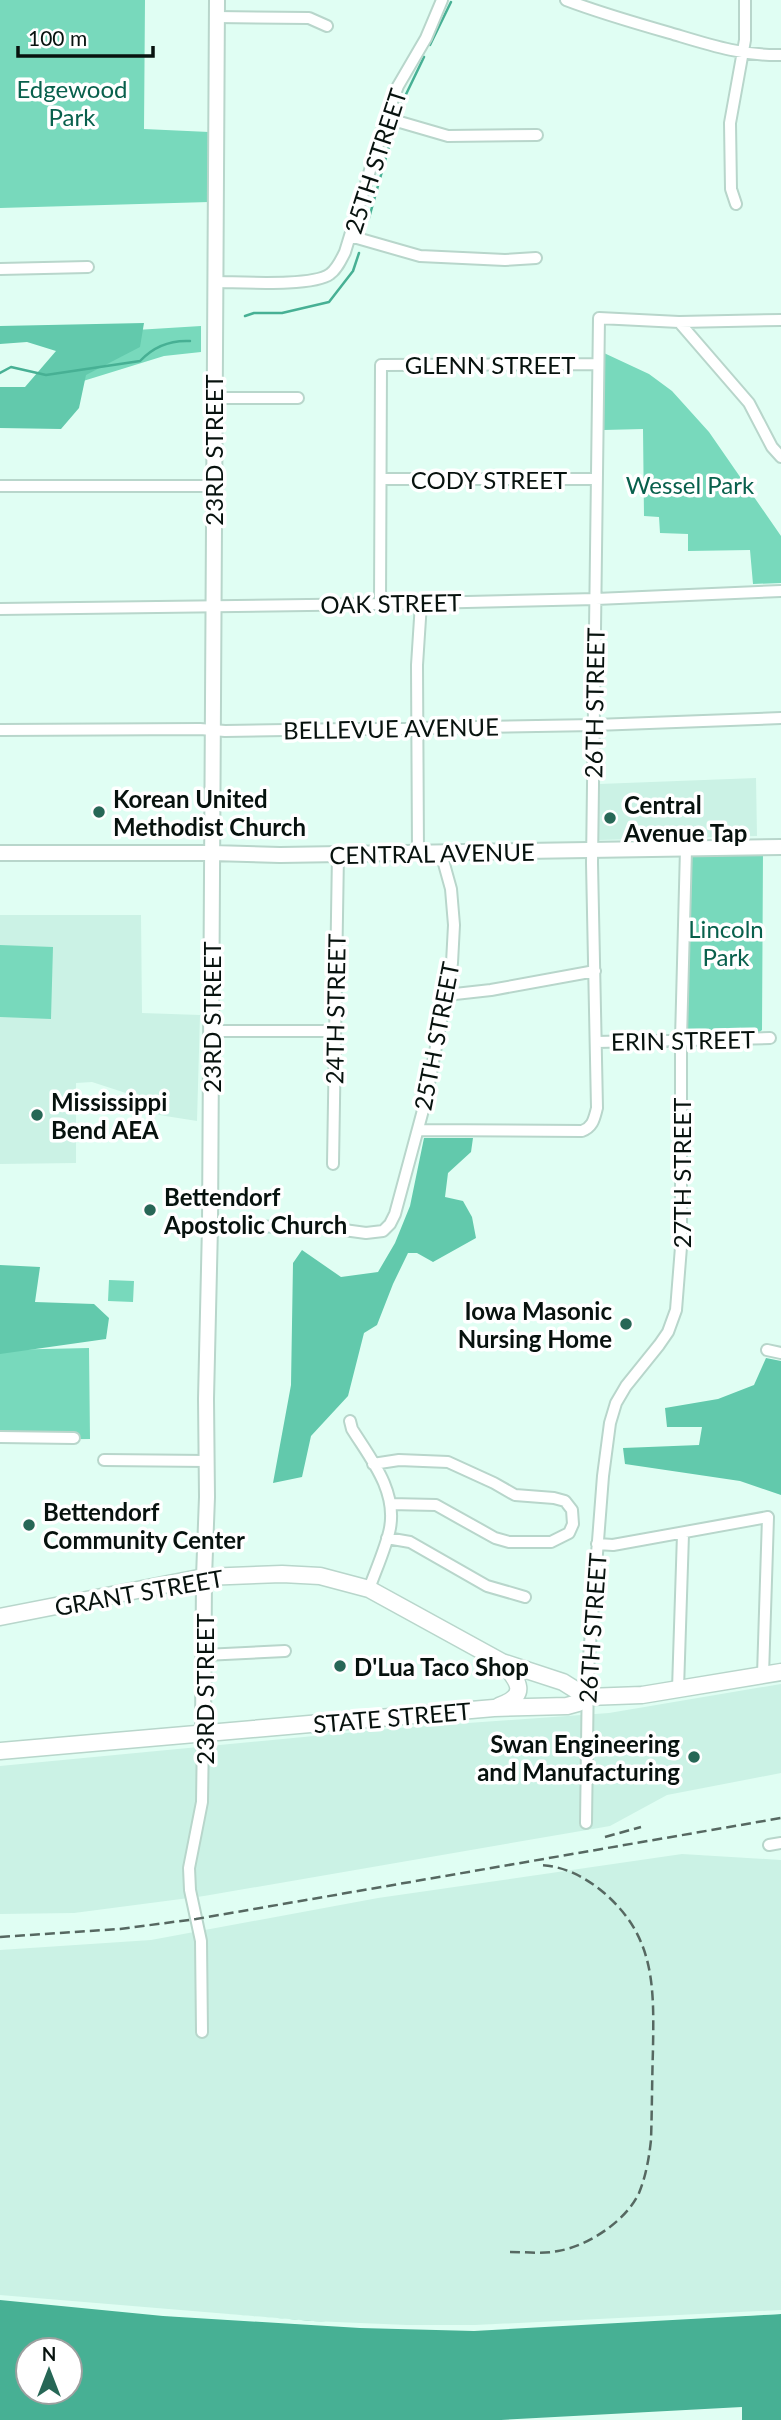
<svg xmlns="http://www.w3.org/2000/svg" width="781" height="2420" viewBox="0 0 781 2420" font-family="Lato,sans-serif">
<rect width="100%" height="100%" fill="#e0fef3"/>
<!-- built -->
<path fill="#cbf2e5" d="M756,778l1,58 -159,4 1,-56z
M0,915h141l1,98 58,2 -3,106 -38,-6 -27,-20 -40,-13 -16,1v80l-76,1z
M781,1684v89l-114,22 -57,31 -406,70 -130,17 -74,1v-148l398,-38 211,-15z
M682,1854l99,6v454l-306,14 -162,-3 -313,-27v-348l151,-10 227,-42z"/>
<!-- green -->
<path fill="#78d9bc" d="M0,0h145l-1,129 65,3v70l-209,6z
M201,326v26l-37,4 -97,30 69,-56z
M604,353l45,21 23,17 37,41 72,104v47l-28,1 -3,-34 -62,1v-17l-28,-1 -1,-16 -15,-1 -1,-87 -39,1z
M763,851l-1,179 -6,5 -63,1 -6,-4 2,-174 5,-6z
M0,945l53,2 -2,72 -51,-2z
M109,1280l25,1 -1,21 -25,-1z
M89,1348l1,91 -90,1v-90z"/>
<!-- forest -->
<path fill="#62c9ac" d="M144,323l-4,24 -54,28 -7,33 -18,21 -61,-1v-41h25l31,-36 -29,-9 -27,2v-18z
M424,1138h49l-2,14 -23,21 -3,24 18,4 9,16 4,21 -43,24 -16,-9h-9l-15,31 -16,41 -13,8 -16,63 -37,40 -9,41 -29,6 18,-98 2,-122 9,-13 39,27 37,-5 17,-29 15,-37z
M0,1265l40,2 -5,35 59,2 15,14 -3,21 -106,15z
M766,1358l15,3v134l-41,-14 -115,-17 -2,-16 76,-3 3,-18h-35l-2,-19 53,-9 36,-14z"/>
<!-- water -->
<path fill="#47b094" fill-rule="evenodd" d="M0,2298l407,30 374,-14v106h-781zM28,2350h42v42h-42z"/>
<!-- pier -->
<path fill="#e0fef3" d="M0,2295l313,26 94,4h68l306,-15v4l-307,17 -114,-3 -197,-12 -163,-16z
M742,2407v13h-241z"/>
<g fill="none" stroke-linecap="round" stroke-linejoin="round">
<!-- stream -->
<path stroke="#47b094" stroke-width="2.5" d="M430,45l21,-43
M397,113l27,-56
M369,218l24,-86
M245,316l9,-3h28l47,-11 24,-31 6,-18
M0,373l11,-6 35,8 94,-14c14,-15 30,-21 50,-20"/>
<defs>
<path id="street" d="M566,0c34,13 69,23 104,33 37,11 72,23 111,22
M216,17l93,1 18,8
M386,118l62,18 89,-1
M736,204l-5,-15 -1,-66 15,-83v-40
M350,236l70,20 85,4 31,-2
M0,269l88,-2
M215,282c24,0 98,5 115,-8 7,-5 11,-14 15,-22l41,-134 12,-32 28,-48 16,-38
M679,322l70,81 23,44 9,10
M214,398h84
M381,479h216
M0,486h213
M380,604l1,-239 217,-1
M0,609l380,-5 216,-5 185,-8
M0,730l200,-1 25,2 370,-6 186,-7
M418,853l-1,-188 4,-62
M446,995l45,-5 104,-19
M210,1031h123
M597,1042l173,-4
M418,1130l164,1c11,-4 12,-12 15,-23l-5,-245 7,-545 80,4 102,-2
M333,1164l5,-310
M210,1226l112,1 44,6 17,-2 7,-7 5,-10 31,-115 26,-136 2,-38 -3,-36 -10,-36
M767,1350l14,3
M350,1421l2,8c18,29 45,61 38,99 -3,17 -15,44 -21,61
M0,1437l74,1
M104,1460l103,1
M373,1464l26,-4 49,2 46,21 21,12 39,3 11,3 7,9 1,14 -4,9 -18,9h-42l-14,-4 -59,-33 -46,-1
M387,1538l23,4 77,44 38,11
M597,1544l16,1 155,-28 -5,158
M204,1655l81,-4
M678,1689l5,-155
M586,1823l2,-153 15,-194 7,-53 6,-20 10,-17 33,-41 9,-13 8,-22 5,-63v-208l5,-190
M769,1845l12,-2
M202,2032l-1,-91 -11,-51 -1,-22 13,-66 1,-68"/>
<path id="secondary" d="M0,853h212l68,2 501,-8
M203,1734l1,-157 3,-80 -1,-98 4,-173 7,-1226"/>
<path id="primary" d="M0,1617l204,-40 78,-3 38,2 49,13 133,73 61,20 24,15
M499,1706c30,-11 20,-24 4,-43
M0,1751l494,-43 73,-2 11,-3 9,-6 55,-2 139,-23"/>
</defs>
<!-- street casing -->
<use href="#street" stroke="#b8d6cb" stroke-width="14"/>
<!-- secondary casing -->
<use href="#secondary" stroke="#b8d6cb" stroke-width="18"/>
<!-- primary casing -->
<use href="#primary" stroke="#b8d6cb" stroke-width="19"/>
<!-- street -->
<use href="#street" stroke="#fff" stroke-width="10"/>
<!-- secondary -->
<use href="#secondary" stroke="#fff" stroke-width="14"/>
<!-- primary -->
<use href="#primary" stroke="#fff" stroke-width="16"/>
<!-- rail -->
<path stroke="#566861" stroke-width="2.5" stroke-dasharray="10 5" stroke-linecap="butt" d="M605,1837l36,-10
M0,1937l120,-8 76,-10 585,-101
M510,2252c16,0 33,2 48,-1 30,-5 68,-30 81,-58 7,-17 10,-35 12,-53 1,-30 1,-61 2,-91 1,-63 2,-113 -50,-157 -18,-15 -39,-26 -63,-27"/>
</g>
<!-- markers -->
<g fill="#276756" stroke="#fff" stroke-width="2.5">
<circle cx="99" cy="812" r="7"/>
<circle cx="610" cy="818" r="7"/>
<circle cx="37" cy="1115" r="7"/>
<circle cx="150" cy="1210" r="7"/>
<circle cx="626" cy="1324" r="7"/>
<circle cx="29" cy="1525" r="7"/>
<circle cx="340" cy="1666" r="7"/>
<circle cx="694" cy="1757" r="7"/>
</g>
<g text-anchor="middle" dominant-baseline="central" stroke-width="7" stroke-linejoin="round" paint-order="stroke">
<!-- park labels -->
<g font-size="24" fill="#08604c" stroke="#fff">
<text x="72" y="88">Edgewood<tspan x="72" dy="28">Park</tspan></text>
<text x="690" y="484">Wessel Park</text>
<text x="726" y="928">Lincoln<tspan x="726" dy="28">Park</tspan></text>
</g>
<!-- street labels -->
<g font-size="24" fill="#07120e" stroke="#fff">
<text transform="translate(375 161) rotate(-72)">25TH STREET</text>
<text x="490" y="364">GLENN STREET</text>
<text transform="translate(213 450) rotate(-90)">23RD STREET</text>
<text x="489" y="479">CODY STREET</text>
<text transform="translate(391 603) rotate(-1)">OAK STREET</text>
<text transform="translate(594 703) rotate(-89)">26TH STREET</text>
<text transform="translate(391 728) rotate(-1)">BELLEVUE AVENUE</text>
<text transform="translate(432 853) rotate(-1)">CENTRAL AVENUE</text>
<text transform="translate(335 1009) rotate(-89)">24TH STREET</text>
<text transform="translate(211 1017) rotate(-90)">23RD STREET</text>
<text transform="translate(436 1036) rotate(-79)">25TH STREET</text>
<text transform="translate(683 1040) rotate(-1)">ERIN STREET</text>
<text transform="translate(681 1173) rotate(-90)">27TH STREET</text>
<text transform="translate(139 1592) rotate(-10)">GRANT STREET</text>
<text transform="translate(592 1628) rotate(-86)">26TH STREET</text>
<text transform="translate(204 1689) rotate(-90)">23RD STREET</text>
<text transform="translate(392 1717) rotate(-5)">STATE STREET</text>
</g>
<!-- poi labels -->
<g font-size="24" font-weight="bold" fill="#07120e" stroke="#fff" text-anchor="start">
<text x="113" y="798">Korean United<tspan x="113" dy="28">Methodist Church</tspan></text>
<text x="624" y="804">Central<tspan x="624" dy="28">Avenue Tap</tspan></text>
<text x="51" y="1101">Mississippi<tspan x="51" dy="28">Bend AEA</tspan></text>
<text x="164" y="1196">Bettendorf<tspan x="164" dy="28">Apostolic Church</tspan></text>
<text x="612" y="1310" text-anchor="end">Iowa Masonic<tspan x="612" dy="28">Nursing Home</tspan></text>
<text x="43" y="1511">Bettendorf<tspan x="43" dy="28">Community Center</tspan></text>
<text x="354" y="1666">D'Lua Taco Shop</text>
<text x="680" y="1743" text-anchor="end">Swan Engineering<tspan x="680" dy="28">and Manufacturing</tspan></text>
</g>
</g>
<!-- north arrow -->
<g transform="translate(49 2371)"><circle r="33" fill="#ffffff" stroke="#9ca09f" stroke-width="2"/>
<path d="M0-5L12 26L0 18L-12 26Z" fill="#276756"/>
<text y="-10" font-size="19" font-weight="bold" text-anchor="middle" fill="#07120e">N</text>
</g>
<!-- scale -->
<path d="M18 46v10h135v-10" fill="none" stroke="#07120e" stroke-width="3.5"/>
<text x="28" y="46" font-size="21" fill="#07120e" stroke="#ffffff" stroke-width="5" paint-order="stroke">100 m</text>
</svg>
